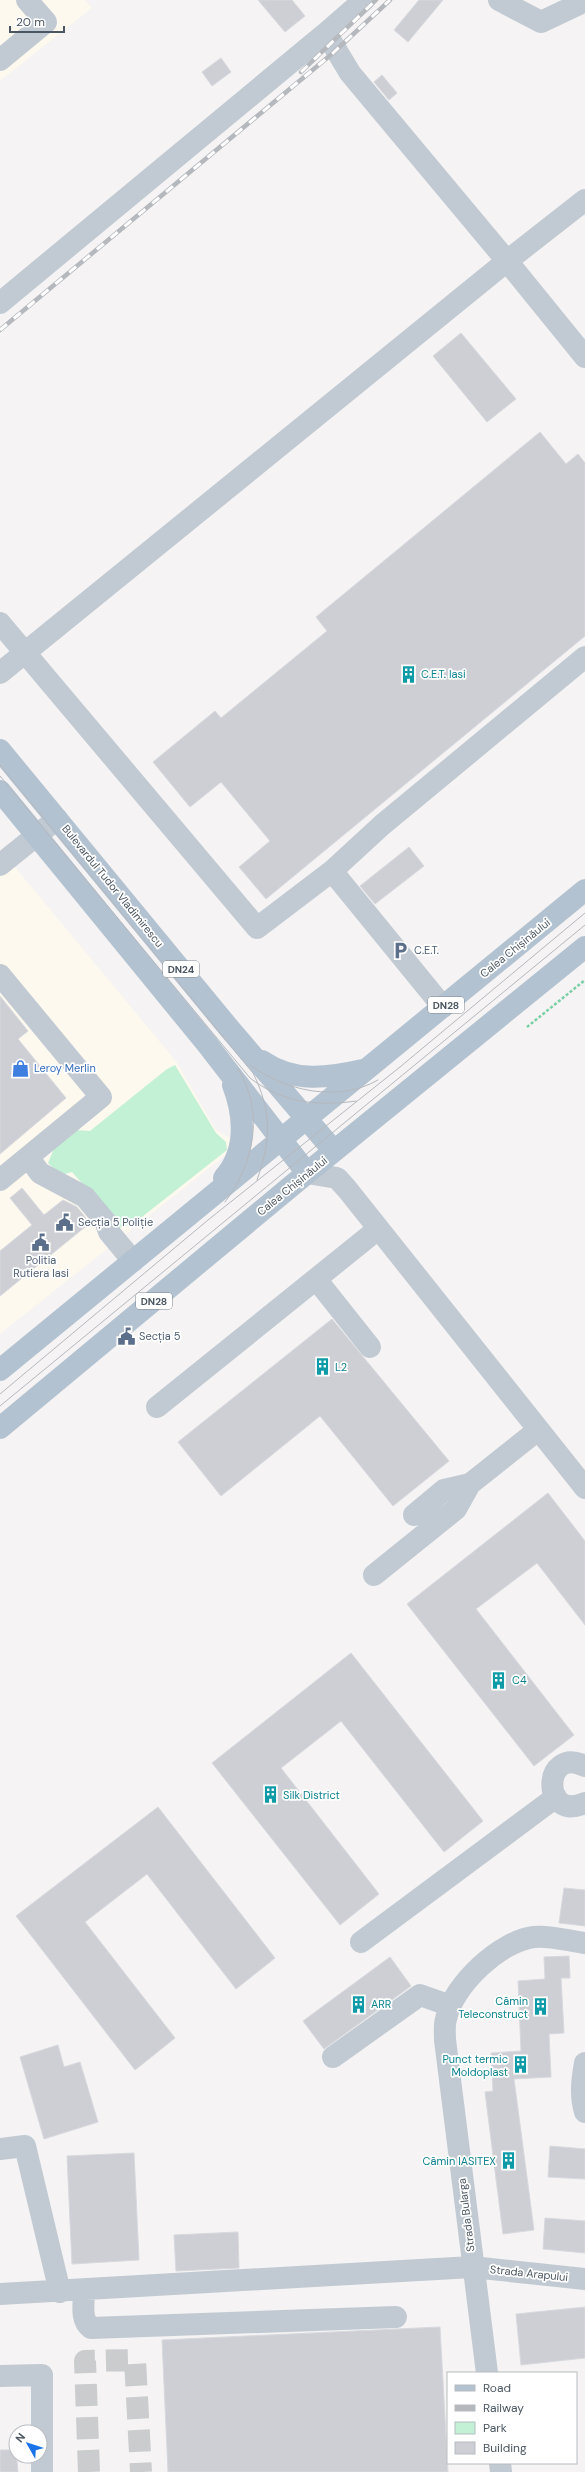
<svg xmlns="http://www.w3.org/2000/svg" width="585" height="2472" viewBox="0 0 585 2472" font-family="'DM Sans',sans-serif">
<rect width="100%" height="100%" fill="#f5f3f3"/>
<!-- commercial -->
<path fill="#fdf9ef" d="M0,0h85l7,8 -92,73z
M0,849l176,212 40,69 14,8 2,12 -232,184z"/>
<!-- green -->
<path fill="#c3f1d5" d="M175,1065l41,68 10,9 1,8 -94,74 -15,4 -3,-7 -43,-49 -11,3 -13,-12 7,-17 22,-16 13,1 77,-62z"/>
<!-- building -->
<path fill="#cdcfd5" stroke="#d7d9de" d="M258,0h34l13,16 -20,16z
M419,0h24l-35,42 -14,-12z
M221,58l10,14 -19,14 -10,-14z
M382,75l15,18 -8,7 -15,-18z
M461,333l55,66 -29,23 -54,-66z
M540,432l26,32 12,-10 7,9v173l-319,263 -27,-32 31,-26 -49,-59 -31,25 -37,-45 62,-51 6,7 106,-87 -11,-14z
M409,847l15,19 -49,38 -15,-18z
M0,996l28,35 -10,8 48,59 -66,56z
M22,1188l22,27 19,-15 14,7 13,16 -90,73v-45l32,-26 -22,-27z
M332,1319l117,142 -56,45 -73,-90 -99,80 -43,-54z
M548,1493l37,48v84l-48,-62 -61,46 98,126 -40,31 -127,-162z
M351,1653l132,168 -39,31 -103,-131 -60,47 98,126 -39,31 -128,-162z
M158,1807l117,151 -39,31 -89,-115 -62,48 90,116 -40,32 -119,-154z
M564,1888l21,2v36l-26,-3z
M569,1956l1,22h-9l3,55 -15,1 2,43 -37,2 20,151 -31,4 -18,-142 8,-1 -2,-38 30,-2 -3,-70 27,-2 -1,-22z
M390,1957l21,29 -87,63 -21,-28z
M58,2045l6,22 16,-5 18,60 -54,17 -24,-82z
M550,2146l35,3v30l-37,-2z
M134,2153l5,107 -67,4 -5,-108z
M545,2218l40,3v32l-42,-4z
M238,2232l1,36 -63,3 -2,-36z
M585,2307v51l-64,7 -5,-51z
M440,2327l8,145h-280l-6,-132z
M0,2450h16l2,22h-18z"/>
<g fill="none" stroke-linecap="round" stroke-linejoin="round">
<!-- minor-tunnel -->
<path stroke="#caccce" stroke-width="22" stroke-dasharray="22 11" stroke-linecap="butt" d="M89,2472l-4,-111 50,-1 6,112"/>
<!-- path -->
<path stroke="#7ad0a6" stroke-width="2.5" stroke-dasharray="3 2" stroke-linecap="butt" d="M527,1027l58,-47"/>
<!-- minor -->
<path stroke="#c1cad2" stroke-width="22" d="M364,0l-38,33 24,40 157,188 78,-61
M499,0l42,22 38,-18
M0,60l46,-38 -19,-22
M0,303l326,-270
M0,623l257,305 75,-57 50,-46 203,-168
M0,673l507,-412 78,96
M0,865l57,-46
M332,871l111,136
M0,975l101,122 -101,83
M28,1157l12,16 45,24 20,24 4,11 24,29
M307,1173l30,5 10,11 238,299
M316,1279l54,68
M157,1407l221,-178
M414,1515l30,-25 26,-6 68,-54
M374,1575l82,-66 14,-25
M585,1766c-43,-21 -44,57 0,37
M361,1942l195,-145
M333,2057l87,-62 31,11
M585,2063c-3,17 -5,32 0,49
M0,2149l25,-3 35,146
M84,2291c0,13 -4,29 7,37l305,-11
M0,2294l472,-27 113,12
M487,2373l-42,-333c0,-7 -1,-15 1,-21 7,-34 54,-78 88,-82 15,-2 35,4 51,6
M0,2376l42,-1v97
M500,2463l1,9"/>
<!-- major -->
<path stroke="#b3c2d1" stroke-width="22" d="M0,750l228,277 106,124
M0,791l207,253 100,129
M262,1061c32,22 66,17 101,9
M224,1178c23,-27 21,-61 9,-93
M0,1370l585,-480
M0,1428l307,-255 278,-226"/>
<!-- tram -->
<path stroke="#b5b8bd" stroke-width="1" d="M0,765l253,308c19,38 18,68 4,107
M0,776l250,302c31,24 67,29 106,23
M250,1065c35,26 88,38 128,15
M225,1202c29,-38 40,-90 13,-133
M0,1394l208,-174 192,-153 185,-154
M0,1406l585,-481"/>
<defs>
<path id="rail" d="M301,72l75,-72
M0,330l333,-277 57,-53"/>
</defs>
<!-- rail casing -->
<use href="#rail" stroke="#b5b8bd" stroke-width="4.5"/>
<!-- rail -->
<use href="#rail" stroke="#fff" stroke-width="3" stroke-dasharray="9" stroke-linecap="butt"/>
</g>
<!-- icons -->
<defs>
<symbol id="building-bare" viewBox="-9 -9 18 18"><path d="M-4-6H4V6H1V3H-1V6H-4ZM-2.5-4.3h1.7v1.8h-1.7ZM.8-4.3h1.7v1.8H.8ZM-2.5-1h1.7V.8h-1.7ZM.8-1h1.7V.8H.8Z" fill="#0f9aa8" stroke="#fff" stroke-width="2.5" paint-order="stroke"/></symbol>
<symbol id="parking-bare" viewBox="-9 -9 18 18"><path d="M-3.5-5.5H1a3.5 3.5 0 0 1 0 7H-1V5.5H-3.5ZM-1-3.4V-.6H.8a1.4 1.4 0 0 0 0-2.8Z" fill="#5c6f8a" stroke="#fff" stroke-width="2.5" paint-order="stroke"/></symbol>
<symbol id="shop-bare" viewBox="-9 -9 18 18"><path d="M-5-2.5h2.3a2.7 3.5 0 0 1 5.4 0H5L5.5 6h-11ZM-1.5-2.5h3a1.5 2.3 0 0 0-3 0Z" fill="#3f7fe0" stroke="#fff" stroke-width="2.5" paint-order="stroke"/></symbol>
<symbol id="civic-bare" viewBox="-9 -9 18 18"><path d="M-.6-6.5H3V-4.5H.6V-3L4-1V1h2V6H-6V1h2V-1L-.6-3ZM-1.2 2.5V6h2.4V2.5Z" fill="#5c6f8a" stroke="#fff" stroke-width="2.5" paint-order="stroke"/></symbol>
</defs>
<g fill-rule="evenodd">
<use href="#building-bare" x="396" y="662" width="25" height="25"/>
<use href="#parking-bare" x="388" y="938" width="25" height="25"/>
<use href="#shop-bare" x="8" y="1056" width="25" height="25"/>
<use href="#civic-bare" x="52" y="1210" width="25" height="25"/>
<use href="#civic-bare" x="28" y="1230" width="25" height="25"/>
<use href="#civic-bare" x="114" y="1324" width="25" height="25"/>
<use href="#building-bare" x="310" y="1354" width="25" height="25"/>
<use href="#building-bare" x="486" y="1668" width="25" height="25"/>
<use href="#building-bare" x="258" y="1782" width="25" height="25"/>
<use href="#building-bare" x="346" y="1992" width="25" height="25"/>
<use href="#building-bare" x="528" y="1994" width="25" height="25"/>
<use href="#building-bare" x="508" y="2052" width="25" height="25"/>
<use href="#building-bare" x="496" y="2148" width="25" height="25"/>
</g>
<g text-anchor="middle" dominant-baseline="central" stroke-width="3.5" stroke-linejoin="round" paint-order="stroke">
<!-- shield labels -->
<g fill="#fff" stroke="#808990" stroke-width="1">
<rect x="163" y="961" width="36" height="16" rx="3"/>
<rect x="428" y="997" width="36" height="16" rx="3"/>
<rect x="136" y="1293" width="36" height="16" rx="3"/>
</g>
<g font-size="10" font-weight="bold" fill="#4a5661">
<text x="181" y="969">DN24</text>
<text x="446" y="1005">DN28</text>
<text x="154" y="1301">DN28</text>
</g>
<!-- culture labels -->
<g font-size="11" fill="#0d838f" stroke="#fff" text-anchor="start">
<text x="421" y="674">C.E.T. Iasi</text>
<text x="335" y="1367">L2</text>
<text x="512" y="1680">C4</text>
<text x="283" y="1795">Silk District</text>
<text x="528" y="2001" text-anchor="end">Cămin<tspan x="528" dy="13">Teleconstruct</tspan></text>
<text x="371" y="2004">ARR</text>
<text x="508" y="2059" text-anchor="end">Punct termic<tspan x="508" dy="13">Moldoplast</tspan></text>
<text x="496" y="2161" text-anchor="end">Cămin IASITEX</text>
</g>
<!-- street labels -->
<g font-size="11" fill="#4a5661" stroke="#fff">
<text transform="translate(113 886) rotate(51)">Bulevardul Tudor Vladimirescu</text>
<text transform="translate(515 948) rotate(-39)">Calea Chișinăului</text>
<text transform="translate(292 1186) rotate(-39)">Calea Chișinăului</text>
<text transform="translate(466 2215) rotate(-97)">Strada Bularga</text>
<text transform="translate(529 2273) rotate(6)">Strada Arapului</text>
</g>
<!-- service labels -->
<g font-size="11" fill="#4e5e75" stroke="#fff" text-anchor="start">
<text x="414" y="950">C.E.T.</text>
<text x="78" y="1222">Secția 5 Poliție</text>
<text x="41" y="1260" text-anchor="middle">Politia<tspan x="41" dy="13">Rutiera Iasi</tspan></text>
<text x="139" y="1336">Secția 5</text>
</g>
<!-- shop labels -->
<g font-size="11" fill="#366cbe" stroke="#fff" text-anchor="start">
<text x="34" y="1068">Leroy Merlin</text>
</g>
</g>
<!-- legend -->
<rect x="447" y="2372" width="130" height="92" fill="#ffffff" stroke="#b7bbc0"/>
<rect x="455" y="2385" width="20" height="6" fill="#b3c2d1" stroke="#b7bbc0"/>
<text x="483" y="2392" font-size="12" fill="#4a5661">Road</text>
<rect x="455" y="2405" width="20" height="6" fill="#b5b8bd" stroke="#b7bbc0"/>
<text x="483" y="2412" font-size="12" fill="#4a5661">Railway</text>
<rect x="455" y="2422" width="20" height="12" fill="#c3f1d5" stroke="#b7bbc0"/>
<text x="483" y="2432" font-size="12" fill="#4a5661">Park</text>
<rect x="455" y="2442" width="20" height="12" fill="#cdcfd5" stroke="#b7bbc0"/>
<text x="483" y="2452" font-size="12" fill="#4a5661">Building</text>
<!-- north arrow -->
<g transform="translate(28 2444) rotate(309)"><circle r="19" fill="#ffffff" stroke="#b7bbc0"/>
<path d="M0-3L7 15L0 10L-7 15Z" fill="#1a73e8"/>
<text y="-6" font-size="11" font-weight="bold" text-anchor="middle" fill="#4a5661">N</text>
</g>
<!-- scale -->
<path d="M10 26v6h54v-6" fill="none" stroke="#4a5661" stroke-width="2"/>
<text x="16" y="26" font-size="12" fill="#4a5661" stroke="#ffffff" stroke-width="3" paint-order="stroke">20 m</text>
</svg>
